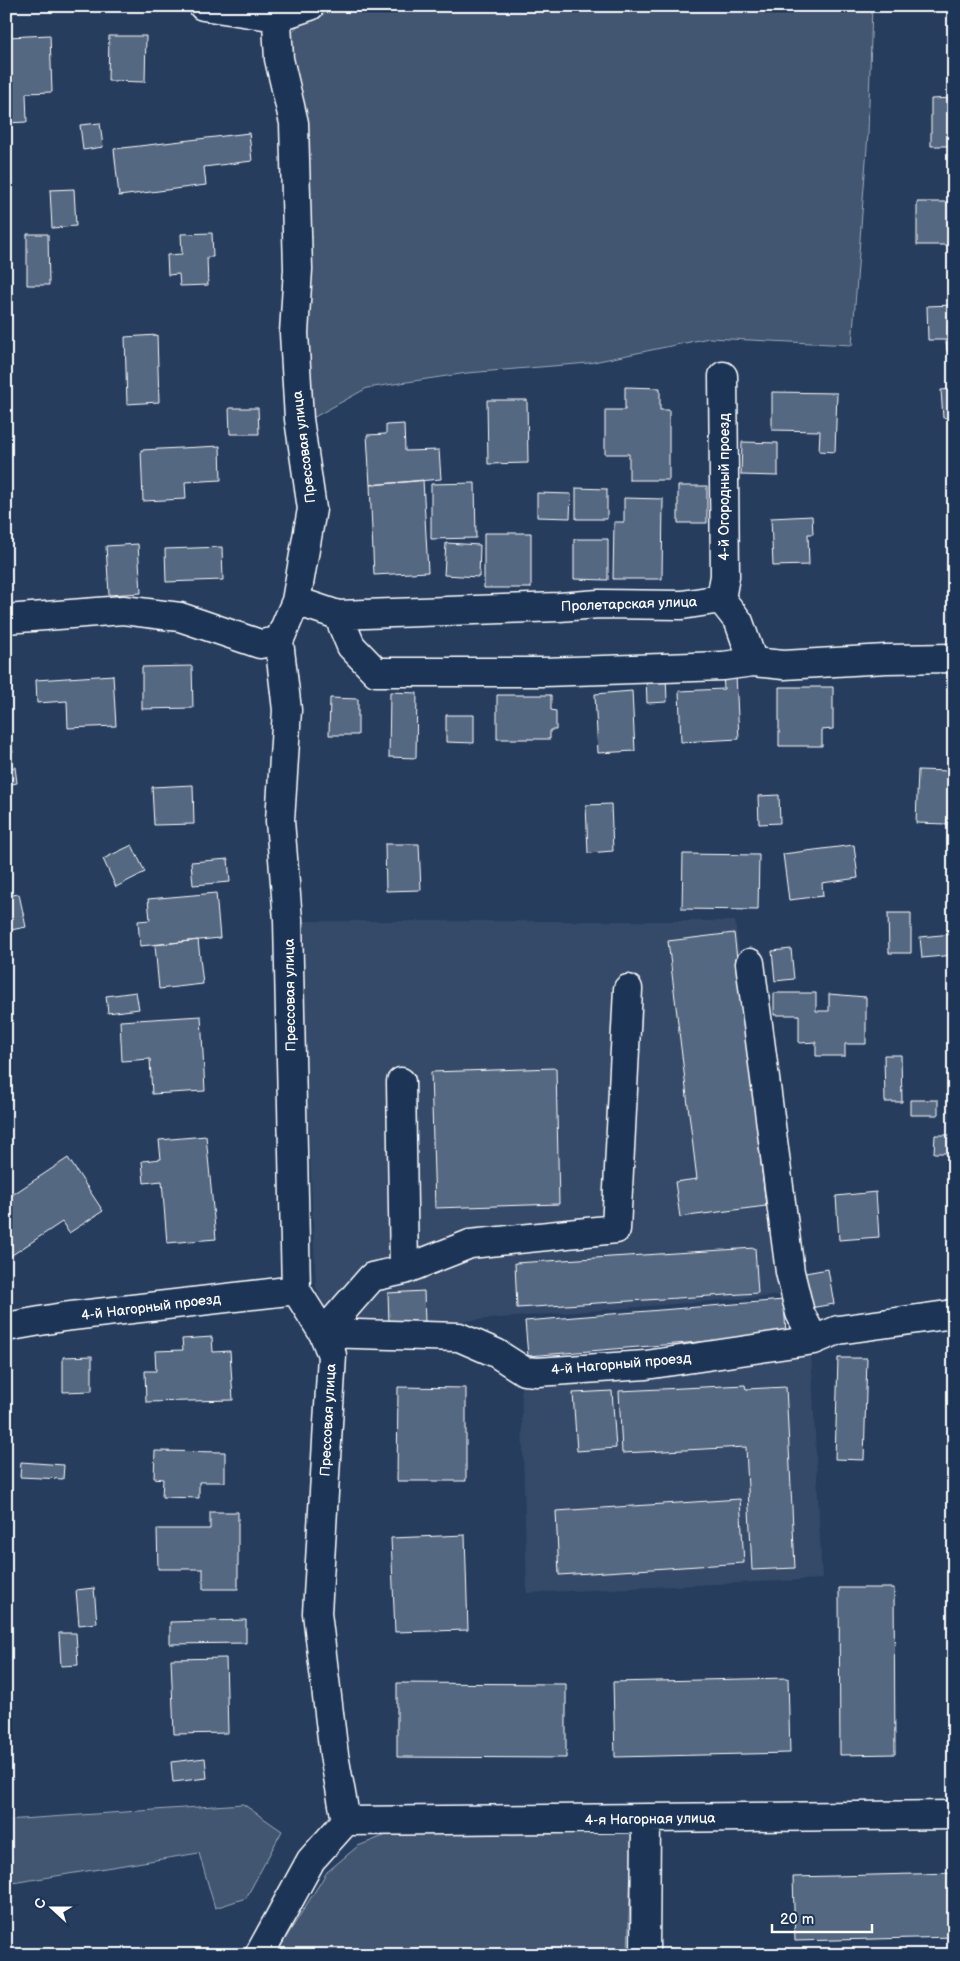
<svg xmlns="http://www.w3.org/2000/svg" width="960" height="1961" viewBox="0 0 960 1961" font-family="'Balsamiq Sans',sans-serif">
<rect width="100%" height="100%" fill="#263d5e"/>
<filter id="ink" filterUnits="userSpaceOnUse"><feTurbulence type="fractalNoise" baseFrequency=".02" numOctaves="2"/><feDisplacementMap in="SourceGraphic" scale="10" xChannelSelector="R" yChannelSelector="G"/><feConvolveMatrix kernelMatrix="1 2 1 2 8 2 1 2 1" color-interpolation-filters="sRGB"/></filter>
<g filter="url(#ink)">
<!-- built -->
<path fill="#344a68" d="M299,921h436l50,374 -407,33 -50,-12 -12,-29z
M811,1350l11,229 -295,14 -6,-210z"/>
<!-- green -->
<path fill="#425672" stroke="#a0aab8" d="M354,6h518l-4,128 -16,211 -143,-7 -120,25 -122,10 -100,15 -58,32 -6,-85 6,-66 -1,-148 -21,-58 2,-27 15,-18z
M243,1804l39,27 -36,67 -31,10 -16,-55 -193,31v-64z
M394,1832h238l-4,123h-353l52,-83 31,-26z"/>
<!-- building -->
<path fill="#556781" stroke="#fff" d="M50,35l2,57 -26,1 1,29 -21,1v-86z
M109,36h37l-1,46 -37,-1z
M954,98v48h-23v-47z
M100,123l3,24 -20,3 -3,-25z
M249,133l3,28 -48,6 2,18 -87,11 -5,-47z
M74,189l2,37 -24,2 -2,-38z
M917,202h37v43h-37z
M212,233l1,24h-6l1,28 -28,1 -1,-12 -11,1 -1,-20 15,-1 -1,-20z
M27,234h21l1,51h-22z
M954,305v45l-7,1 -1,-11h-18l-1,-34z
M157,335l2,67 -32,2 -2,-67z
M625,387l35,1v22h9v70h-40v-26h-24v-44h20z
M954,389v28l-11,1 -2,-28z
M772,392l65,1 -2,59 -16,-1 1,-20 -48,-1z
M487,400h40l1,63 -40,1z
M229,408h29l1,26h-29z
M404,424l1,27 34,-1 2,29 -71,6 -3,-50 19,-1v-9z
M742,442l36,1v33l-37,-1z
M220,446l1,34 -36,2 1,17 -43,2 -2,-51z
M423,480l5,92 -54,3 -4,-90z
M475,483l1,55 -45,1v-55z
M678,486h29v37h-29z
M576,488l31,1v30h-31z
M537,493l34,1 -1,24 -33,-1z
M624,498l39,1 -1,80h-49l1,-57h10z
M812,516l1,18h-5l1,31 -36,1 -2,-48z
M484,533h47v55h-47z
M574,539h34v41l-34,-1z
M446,543l34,2 -1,32 -35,-2z
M138,544l3,49 -32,2 -3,-49z
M222,547l1,33 -57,2 -1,-33z
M192,666l1,42 -51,1v-42z
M113,675l3,51 -48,2 -1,-27 -30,2 -1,-23z
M666,675l1,27 -20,1 -1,-27z
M723,675h13l3,64 -58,3 -2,-51 45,-2z
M779,687h54v42l-11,1v16h-43z
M632,691l3,60 -37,2 -3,-59z
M390,692l27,1 -1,65 -27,-1z
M497,695h54v15l5,1v19h-6v9h-53z
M330,698l28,1v36h-29z
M446,715h28v28l-28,-1z
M6,716l7,36 -7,1z
M15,767l2,16 -11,2v-16z
M918,770l32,1 -3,53 -31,-1z
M193,785l1,39 -40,1 -2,-38z
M779,795l1,28 -21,1 -1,-28z
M611,804l2,47 -25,2 -2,-48z
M385,844h34l2,46 -35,1z
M132,845l13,27 -29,15 -13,-28z
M854,845l4,33 -36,5 1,13 -34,4 -6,-46z
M683,854l76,1 -1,55 -76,-1z
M228,859l2,23 -37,3 -2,-23z
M216,893l4,45 -80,8 -2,-25 12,-1 -2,-21z
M19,894l7,33 -20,4v-35z
M888,913h23v40h-22z
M734,933l32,273 -86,11 -5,-35 22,-3 -29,-238z
M952,934l2,21 -32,3 -2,-21z
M198,940l5,44 -44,5 -4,-44z
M791,949l3,30 -19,2 -3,-30z
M136,992l3,17 -31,4 -2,-17z
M774,993h42v18h13v-17l37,3v47h-21v12h-29v-14l-17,1v-28h-25z
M201,1016l4,75 -53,3 -2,-35 -28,2 -2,-40z
M884,1055h17l1,47h-17z
M556,1068l3,136 -124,4 -4,-136z
M910,1100h28v15h-28z
M935,1135h19v18h-20z
M206,1136l10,103 -49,4 -5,-62 -18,2 -2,-22 19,-2 -2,-19z
M68,1158l35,53 -34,22 -7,-11 -56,37v-60z
M876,1192l3,45 -40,3 -3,-44z
M755,1248l3,45 -241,15 -2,-45z
M828,1269l6,35 -24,4 -5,-35z
M424,1291l1,32 -36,1 -1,-31z
M784,1300l2,35 -258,21 -3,-35z
M212,1337l1,15 17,-1 3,49 -87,2 -1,-31h11l-1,-20 28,-1 -1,-11z
M92,1356v35l-29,1v-35z
M838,1358h29l-3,102 -29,-1z
M745,1385l1,4 40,-2 9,181 -43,2 -6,-123 -124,6 -3,-62z
M398,1387l68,1v93h-69z
M612,1391l4,57 -39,3 -4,-58z
M155,1451l70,1v30h-26v16l-37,-1 1,-18 -9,-1z
M21,1462l43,3 -1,14 -43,-2z
M740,1499l4,64 -185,12 -3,-64z
M210,1512h28v77h-35v-20h-45l-1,-40h53z
M465,1535l3,95 -73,2 -4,-94z
M94,1588l3,35 -18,2 -3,-35z
M839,1588h55l1,166 -55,1z
M246,1620v23l-76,1v-22z
M59,1633h17l2,32 -17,1z
M226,1658l2,75 -54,1 -3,-75z
M788,1678l2,75 -175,4 -2,-75z
M397,1683l169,1v74l-169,-1z
M205,1758l2,20 -34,4 -2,-20z
M954,1873v64l-159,4 -2,-64z"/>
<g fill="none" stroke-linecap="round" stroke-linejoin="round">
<defs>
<path id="minor" d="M203,6l74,11 33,-11
M276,6l3,53 15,64 4,146 -4,64 5,86 13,90 -16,92 -17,40 8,69 -7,111 8,99 8,370 27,43 9,22 -15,258 17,142 12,66
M721,599l4,-23 -2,-200
M296,601l42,14 221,-8 40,-3 83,1 39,-6 18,23 14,40 31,3 102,-6 68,-1
M338,615l13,31 25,26h167l180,-6 30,-4
M6,619l117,-9 57,7 80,27 19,-3
M750,963l40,309 10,41 14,27
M401,1082l3,188
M6,1327l57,-10 233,-27
M323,1333l136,4 37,16 28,18 13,1 109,-7 168,-25 24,-10 116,-16
M323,1333l49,-56 32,-7 66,-26 146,-15 12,-240
M346,1821l608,-6
M259,1955l52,-95 35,-39
M645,1955l1,-136"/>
</defs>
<!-- minor casing -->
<use href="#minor" stroke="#fff" stroke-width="31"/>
<!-- minor -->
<use href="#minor" stroke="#1d3557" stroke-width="28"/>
</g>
</g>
<g text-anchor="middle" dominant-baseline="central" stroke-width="5" stroke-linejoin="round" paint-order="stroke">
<!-- street labels -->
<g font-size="14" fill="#fff" stroke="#1d3557">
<text transform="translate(304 447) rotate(-97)">Прессовая улица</text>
<text transform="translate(724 487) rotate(-90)">4-й Огородный проезд</text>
<text transform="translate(629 604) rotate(-2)">Пролетарская улица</text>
<text transform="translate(290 995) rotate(-91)">Прессовая улица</text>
<text transform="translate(151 1307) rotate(-7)">4-й Нагорный проезд</text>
<text transform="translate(621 1364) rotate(-5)">4-й Нагорный проезд</text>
<text transform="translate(328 1420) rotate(-87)">Прессовая улица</text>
<text transform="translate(650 1819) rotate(-1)">4-я Нагорная улица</text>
</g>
</g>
<!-- margin -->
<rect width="960" height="1961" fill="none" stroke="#1d3557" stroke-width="25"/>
<rect x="12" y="12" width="935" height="1936" fill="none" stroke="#fff" stroke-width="2" filter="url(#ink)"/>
<!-- north arrow -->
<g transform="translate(52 1908) rotate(291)" stroke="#1d3557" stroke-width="4" paint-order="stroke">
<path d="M0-4L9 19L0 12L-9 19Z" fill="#ffffff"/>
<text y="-8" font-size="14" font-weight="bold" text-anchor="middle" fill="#ffffff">С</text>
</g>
<!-- scale -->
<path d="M772 1924v8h100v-8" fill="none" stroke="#ffffff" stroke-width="2.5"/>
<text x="780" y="1924" font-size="15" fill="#ffffff" stroke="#1d3557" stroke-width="4" paint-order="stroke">20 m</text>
</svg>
